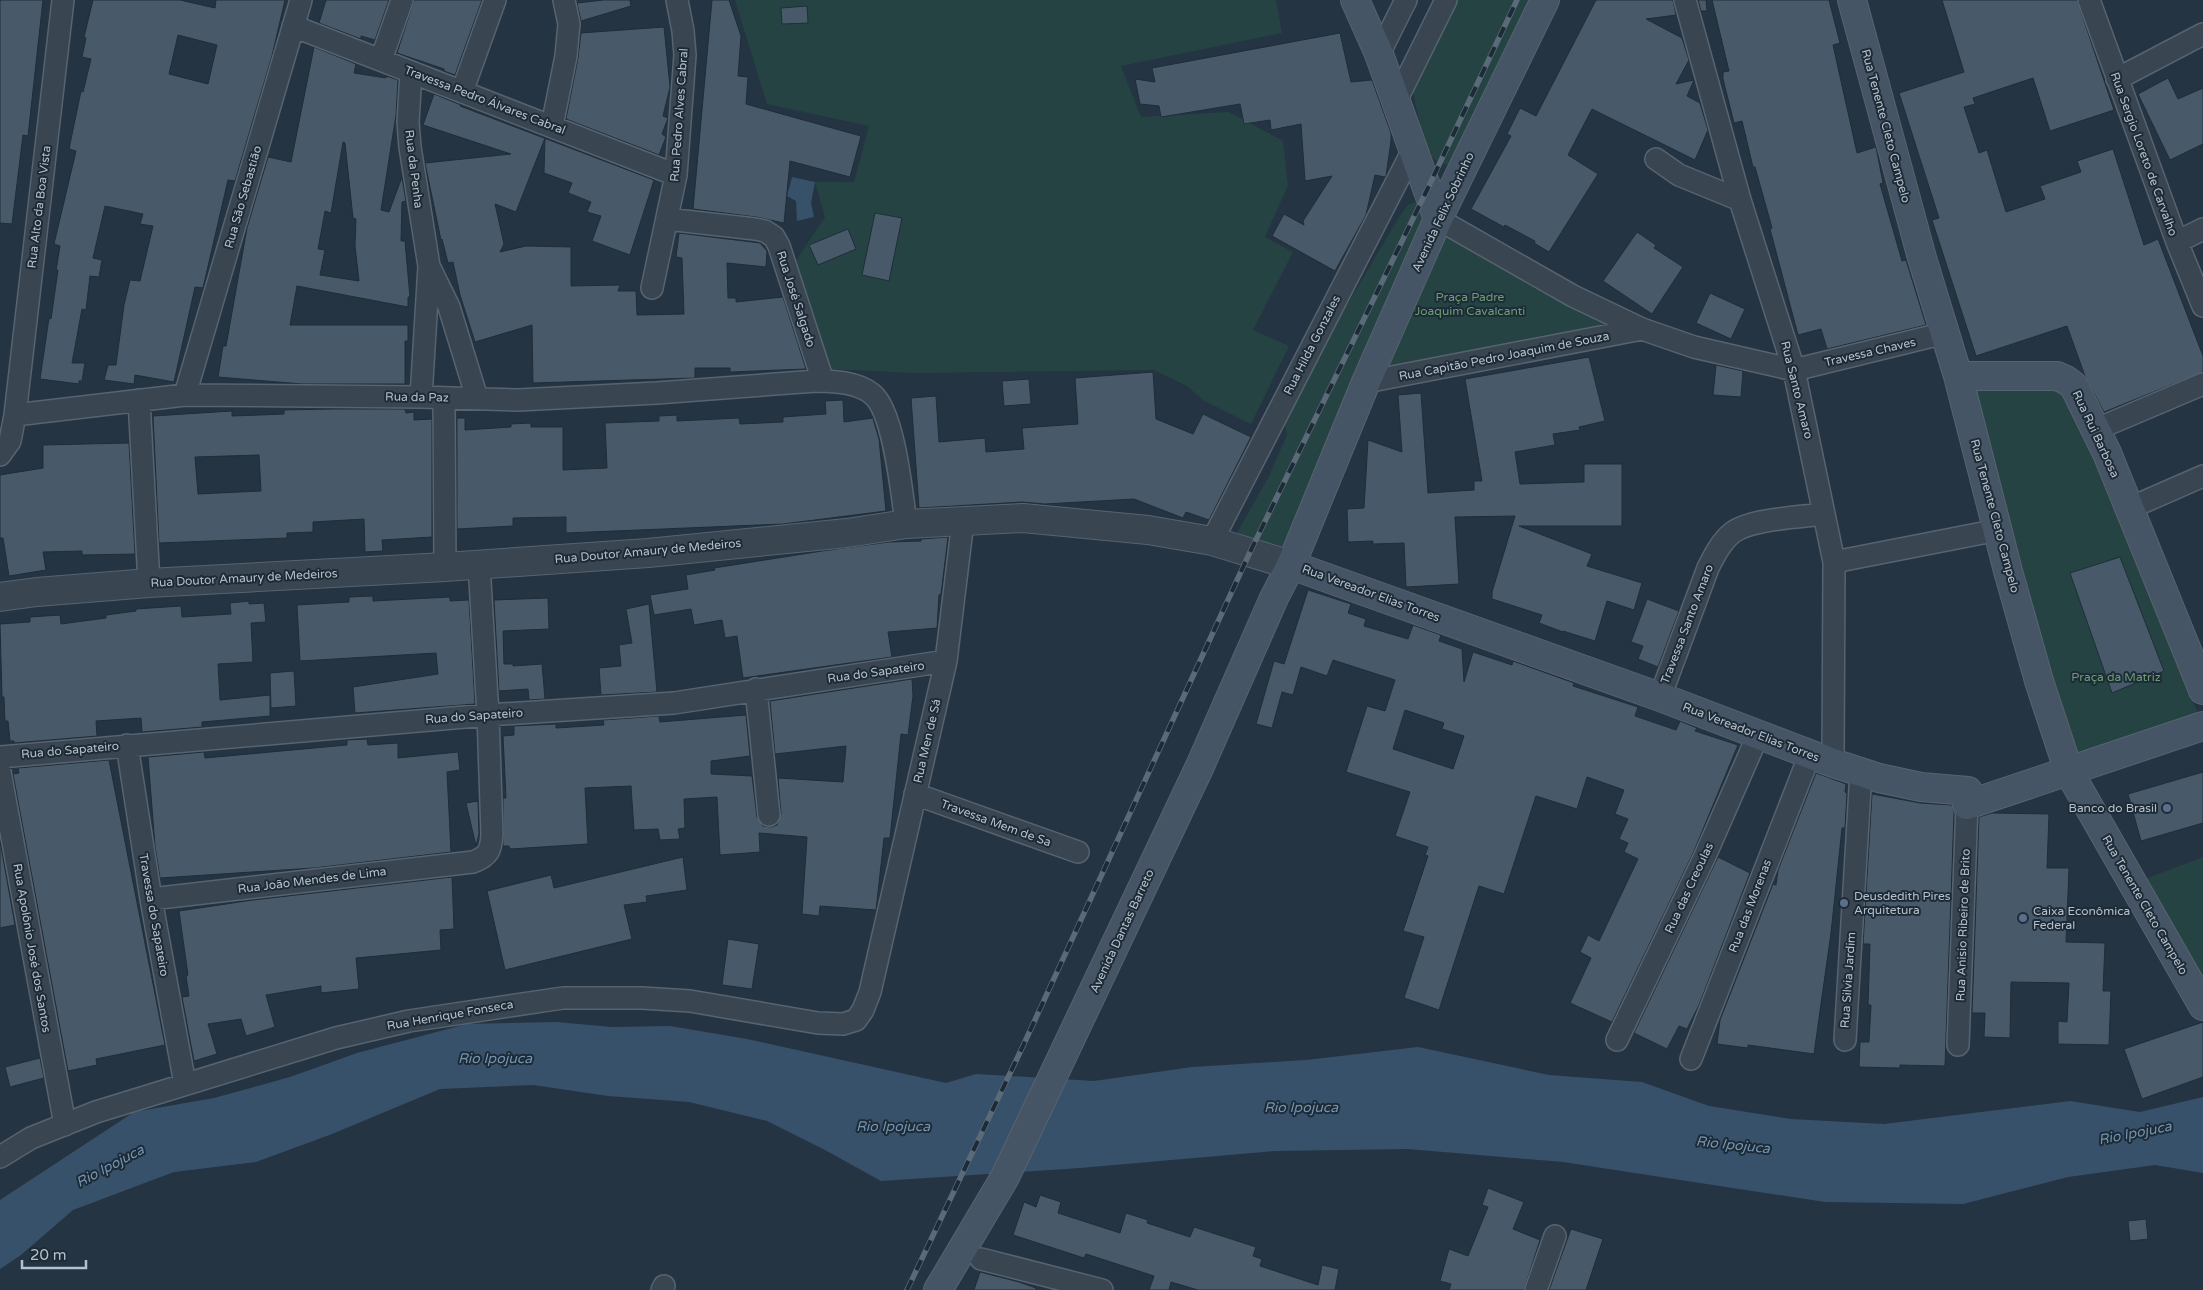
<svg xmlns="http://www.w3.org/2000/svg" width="2203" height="1290" viewBox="0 0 2203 1290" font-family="'Varela Round',sans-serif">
<rect width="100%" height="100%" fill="#243442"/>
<!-- green -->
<path fill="#264343" d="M735,0h541l6,33 -161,33 20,51 88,-5 54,29 5,44 -23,52 28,15 -40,78 36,16 -38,78 -48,-24 -16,-14 -33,-16 -240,3 -85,-4 -34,-107 30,-45 -10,-35h39l15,-56 -102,-22z
M1456,0h83l-79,161 -14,4 -14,-7 -1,-7 -3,8 -16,-71z
M1418,201l8,8 -3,11 -137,329 -49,-16 31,-55 19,-43 -3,-15 50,-93 65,-110 9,-12z
M1446,233l170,93 -231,44z
M1974,389h80l10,7 22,43 112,275 -121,42 -24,-76z
M2203,857v129l-58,-107z"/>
<!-- water -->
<path fill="#37516a" d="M792,177l23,5 -4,21 3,14 -17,4 -1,-20 -9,-5z
M556,1022l56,5 58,-1 77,13 199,44 30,-9 118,7 98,-14 114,-7 112,-13 131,28 93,7 67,24 82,13 93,5 186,-23 70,11 63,-15v76l-48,-8 -87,12 -105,27 -138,-2 -262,-40 -155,-13 -134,2 -194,17 -199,13 -56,-31 -58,-29 -78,-19 -81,-6 -75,-11 -93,4 -108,45 -76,28 -82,10 -101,38 -52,45 -21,14v-69l134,-88 80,-14 76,-21 67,-24 110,-29z"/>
<!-- building -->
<path fill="#485a69" stroke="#202d39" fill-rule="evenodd" d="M0,0h43l-15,136 -5,-1 -11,89 -12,-1z
M93,0h87l35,8 1,-8h69l-13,56 -37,125 -7,-1 -25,108 -8,-1 -21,95 -39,-7 -1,9 -30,-4 4,-15h8l8,-60 6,-25 10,1 13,-55 -13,-2 3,-10 -38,-8 -12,52 9,2 -3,17 -9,-1 -4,34 -4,-1 -10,54h13l-3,18h-3v3l-39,-5 9,-61 2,1 7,-49h-2l4,-24 -6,-2 22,-93 -7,-2 12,-58 2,1 8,-33 -9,-2 4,-19 -2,-1zM178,35l39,10 -9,39 -39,-10z
M326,0h63l-14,40 -14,-4v3l-42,-16z
M414,0h68l-27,75 -11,-4v-2l-47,-16z
M604,0h26l1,6 -50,15 -4,-18z
M712,0h17l12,36 -3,40 10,1 -2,27 115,32 -11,41 -60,-16 -6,62 -28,-6 -63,-8z
M1596,0h77l3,15 -30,4 36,19 7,22 -13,24 18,-4 -7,16 13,7 8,27 -13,30 -103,-51 -24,46 30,19 -49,78 -15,-9 1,-2 -30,-16 -1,2 -33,-18 40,-73 -4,-2 13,-26 16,8z
M1698,0h8l1,11h-6z
M1712,0h117l11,43 -7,2 24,108 19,-6 7,36 -3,1 22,77 4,-1 20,65 -99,24 -6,-20 -23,6 -28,-106 2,-1 -17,-61h-2l-11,-46 -8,2 -11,-44v-7l6,-1z
M1942,0h135l37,110 -64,21 -17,-53 -60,20 2,6 -11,3 15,46 8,-3 19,62 39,-13 -5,-13 41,-14 -4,-11 36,-12 31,96 14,-6 45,117v16l-99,40 -19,-36 -18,-50 -91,30 -44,-136 7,-2 -40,-125 65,-21z
M807,6l1,17 -26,1 -1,-16z
M664,27l6,60 -7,29 5,2 -6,16 4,3 -7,18 -93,-36 12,-61 3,-25z
M1340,33l11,49 21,-2 19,53v8l-5,35 -1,1 -10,-2 -9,40 -31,56 -63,-35 12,-22 20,11 -1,-4 29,-45 -27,5 -4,-57 -30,6 -1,-10 -26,4 -4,-20 -79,13 -2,-11 -19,-2 -5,-25 20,3 -3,-14z
M314,47l42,17 -2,9 32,5v-2l12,4 -2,35 -15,95 8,2 13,-35 4,24 -4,1 -1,39h4l5,56h-2v10l-111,-21 -7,39h118v16h-3v43h-103l-84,-7 5,-31h3l21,-118 21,-71 23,5zM343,142l2,1 8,75 3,1 -1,27 4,35 -39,-6 5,-25 -7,-1 7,-38 6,2z
M2168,78l10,21 25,-11v56l-33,16 -32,-66z
M434,94l27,11 -1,1 194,74 -24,75 -38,-14 9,-25 -14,-4 4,-10 -23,-9 4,-10 -28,-10 1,-35 -29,74 -21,-8 9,40 -4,8 26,-6 45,1v39l49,-1 -2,6h18l1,24 47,-1 -2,-56 -6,-1 3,-24 81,10 7,8 -1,16 -39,-4 1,35h8v4l47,-5 23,72 -76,3v-4h-35v10l-162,5 -1,-58 -57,17 -15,-47 -7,-33 -5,1 -6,-24 -1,1 -16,-77 86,-9 -88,-29z
M875,213l27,5 -13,63 -27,-6z
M848,229l8,20 -38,16 -9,-20z
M1637,232l19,13 -2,3 29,19 -31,47 -49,-33z
M1710,293l35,16 -14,30 -35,-16z
M1589,357l16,64 -26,6 1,3 -27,4 2,11 -40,7 5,32 64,-2v-18h38v62h-103l73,28 -5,12 55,17 -8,27 -27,-9 -12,40 -32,-10v1l-24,-9 3,-8 -50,-16v-7l23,-76 -60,1 4,67 -53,3 -2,-44 -31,1v-3l-25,1 -1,-33 17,-1 4,-68 34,12 -4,-57 23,-2 7,100 46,-3v-9h8l-17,-102z
M1716,365l27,6 -2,26 -28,-2z
M1153,372l3,47 37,15 10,-20 48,23 -42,83 -23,-8 -3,6 -49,-19 -89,5 -23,-2 -103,6 -8,-110 25,-2 3,46 46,-4 1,14 38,-3 -2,-21 56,-4 -3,-46z
M1029,379l2,25 -27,2 -2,-25z
M843,400l1,22 29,-4 1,4 5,17 7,72 -103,13 -217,9v-16l-53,1v8l-56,3v-111h8v12l46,-3v-3l20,-1v4h32v43l44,-2 -2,-45 54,-2v-5l18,-1v6l62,-3 1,6 43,-2v-5l43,-3 -1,-13z
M332,409h73l1,4 8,-1v8l18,-1v118l-50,3 1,11 -18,1 -1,-33 -51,3v10l-26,1v5l-128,5 -6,-127 79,-5v5l28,-1 24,-1v-4zM259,455l2,36 -63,3 -3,-37z
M129,443l6,111 -53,1v-4l-39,1 3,18 -37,6 -6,-38h-3v-63l43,-7v-23z
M948,537l-7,57 -2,1 -2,33 -49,4 4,25 -149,21 -6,-42 -12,2 -3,-18 -28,5 -3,-16 -37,6 -4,-20 38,-6 -2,-14 29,-5 -1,-2 108,-17 67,-9 32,-1v-2z
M2120,557l44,114 -52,22 -42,-120z
M1308,590l43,14 -3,9 18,6 -2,7 44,13 5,-14 28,10 -2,6 23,8 2,33 9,-30 39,13 1,-4 61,22 -1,3 65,21 -3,9 41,14 4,-9 17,7 -2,3 43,14 -44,106 -82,171 -42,-19 21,-45 -11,-6 8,-17 11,6 39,-82 -14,-7 4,-9 -9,-4 9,-20 -13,-5 9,-24 -37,-13 -10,32 -41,-13 -32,98 -25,-8 -40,124 -35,-12 20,-61 -21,-6 25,-75 -3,-1 3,-8 -33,-11 15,-44 -64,-20 21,-66 18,5 10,-31 -62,-20 -6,16 -26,-9 -8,28 -11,-3 -10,36 -16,-4 18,-63 10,3zM1405,710l39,13 -2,6 22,7 -11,33 -60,-20z
M373,596v5l77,-4v4l19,-1 6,104 -120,9 -2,-26 85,-13 -2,-21 -136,8 -3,-56 52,-3v-5z
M548,598l1,31 -46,2 1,33h9v2l29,-2 3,35 -16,1 -1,-11 -29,2 -5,-91z
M1647,599l32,12 -21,56 -20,-8 5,-13 -12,-4z
M249,601v3l15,-1 2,19 -15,1 2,39 -35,2 2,36 50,-5v21l-68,6v5l-60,5 -1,-14 -45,3 1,15 -83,7v-2h-4l-2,-20h-3l-1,-24h-2l-2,-73 30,-2v-5l30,-2 1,9 45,-6v-3l30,-4v-2l45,-3 1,11 49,-3 -1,-11z
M649,604l8,88 -56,3 -2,-27 22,-2 -2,-21 13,-2 -6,-34z
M294,671l2,35 -25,2 -1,-35z
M912,679l1,17 -5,39 -7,-1 -11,104h-6l-8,72 -56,-4 -1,10 -17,-2 5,-77 -48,-4 1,19 -40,3 -3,-58 -33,2 1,29 -7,1 2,10 -20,1 -2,-11 -24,1 -3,-44 -46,2 3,56 -78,5 -1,-3h-6v-48h3l-3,-62 11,-1v-9l42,-2v4l48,-3 -1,-5 56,-4 1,6 86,-7 4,41 -39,5v13l41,2 5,41 6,9 8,1 6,-2 4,-11 -3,-36 65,4 3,-36 -71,8 -5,-53z
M367,739l1,6 30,-2v15l60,-6 2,18 -13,2 4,80 -137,16 -154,10 -5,-32 -7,-89 56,-5 1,6 142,-13v-5z
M109,760l56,285 -69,14 1,6 -29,6 -55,-297 6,-1 -1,-5z
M2203,772v51l-62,18 -13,-47z
M1816,773l30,11 -1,8 2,1 -2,35h-3l-11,105 -17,121 -66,-9v3l-31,-4 3,-24 53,-136 3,1 2,-15z
M1872,794l48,9 32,2 2,8 -9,253 -45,-1v3l-41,-1 1,-25h9l2,-37h-3l2,-61h-7z
M478,801l1,33 -3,12 -10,-43z
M1992,813l57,1 -2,54h22l-3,74 39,1 -2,48h8l-2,54 -51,-1v-23l9,1 2,-39 -58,-1 -1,56 -26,-1 1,-24h-13l7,-196z
M0,841l15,84 -15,3z
M683,857l4,33 -41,6 1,6 -23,3 8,34 -127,31 -18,-79 64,-16 3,13z
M1718,857l32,16 -51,132 -12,24 -8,-3 -12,23 -33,-16z
M452,877l2,52 -14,1 1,20 -85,8 3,31 -38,4v-7l-55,9 9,32 -29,9 -5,-17 -33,5 9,30 -23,7 -12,-64 7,-1 -3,-20 2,-1 -9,-64 74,-11z
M728,939l31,5 -7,45 -30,-4z
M2203,1022v55l-61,22 -18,-50z
M40,1058l4,20 -34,9 -5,-20z
M1488,1188l36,14 -11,27 27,11 -16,50h-75l2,-6 -11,-3 9,-32 19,7 20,-49 -6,-2z
M1040,1195l21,7 -3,11 62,20 6,-20 22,7 -1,3 43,14 4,-10 62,20 -3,9 9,3 -2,7 58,19 4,-20 17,4 -4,21h-137l-27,-8 -2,8h-20l5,-14 -68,-22 -2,4 -71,-23 11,-33 12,5z
M2146,1219l2,20 -18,2 -2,-20z
M1571,1229l32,10 -17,51h-37z
M980,1272l39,10 17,6v2h-62z"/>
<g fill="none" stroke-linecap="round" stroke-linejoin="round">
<defs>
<path id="minor" d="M1685,0l55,200 54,170 40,192 -1,201
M2089,0l88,242 26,64
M293,26l383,149
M1379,54l27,-54
M381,60l21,-60
M411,72l-3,50 2,25 19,119 -8,131
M2117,79l86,-45
M462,92l33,-92
M1396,101l50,-101
M552,126l14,-70 3,-32 -5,-24
M1656,159l23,16 61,25
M667,219l88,10 10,2 9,6 5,9 44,135
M1438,219l135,77 69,33 52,18 100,23 151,-37
M2177,242l26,-13
M429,266l20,41 28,91
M652,288l24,-113 9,-120 -2,-24 -6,-31
M1366,382l276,-53
M185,395l116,-395
M444,398l1,169
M139,400l10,183
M15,415l48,-415
M2097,429l106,-45
M0,455l10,-14 5,-26 170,-20 236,2 97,3 139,-7 159,-12c18,0 42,1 56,13 22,17 30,100 34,130
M2130,508l73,-32
M1212,541l201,-391
M1834,562l164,-32
M756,689l13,126
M1660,697l48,-129c6,-12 13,-26 24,-35 17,-14 69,-16 92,-19
M127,745l24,154 34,185
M0,757l488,-42 186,-12 272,-42
M0,772l65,353
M915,794l163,58
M151,899l322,-37c16,-6 18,-12 19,-28l-4,-119 -9,-151
M1617,1040l88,-184 53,-121
M1845,1040l16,-269
M1958,1045l9,-240
M1691,1059l119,-305
M0,1157l31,-19 65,-26 240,-74 73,-17 154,-23h79l48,3 128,22 25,1 13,-4 7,-10 7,-18 76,-331 17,-140
M981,1259l121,31
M662,1290l2,-4
M1536,1290l19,-54"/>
<path id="tertiary" d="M0,597l37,-5 112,-9 296,-16 203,-14 199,-20 59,-9 117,-6 125,12 64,11 79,24"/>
<path id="secondary" d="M1355,0l24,54 59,165
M1852,0l70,258 36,118 50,195 31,110 30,91 134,234
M1958,376h99l9,4 8,6 33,67 96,237
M1291,565l369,132 173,66 46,15 42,9 47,4 -1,14 236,-79
M938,1290l67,-113 195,-411 74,-168 17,-33 75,-183 72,-163 107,-219"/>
</defs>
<!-- minor casing -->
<use href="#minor" stroke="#57636f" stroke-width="24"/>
<!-- tertiary casing -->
<use href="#tertiary" stroke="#57636f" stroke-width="30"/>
<!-- secondary casing -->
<use href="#secondary" stroke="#57636f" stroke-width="30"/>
<!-- minor -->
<use href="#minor" stroke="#394652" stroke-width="21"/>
<!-- tertiary -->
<use href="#tertiary" stroke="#394652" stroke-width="28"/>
<!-- secondary -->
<use href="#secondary" stroke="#465565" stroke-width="28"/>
<defs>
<path id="rail" d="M907,1290l116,-244 227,-494 177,-362 90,-190"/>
</defs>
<!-- rail casing -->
<use href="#rail" stroke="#5b6a79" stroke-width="5.5"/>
<!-- rail -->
<use href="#rail" stroke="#1d2b37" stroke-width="4" stroke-dasharray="11" stroke-linecap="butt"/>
</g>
<!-- markers -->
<g fill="#5c6f8a" stroke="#1d2b37" stroke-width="2">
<circle cx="2167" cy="808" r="5"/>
<circle cx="1844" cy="903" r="5"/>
<circle cx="2023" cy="918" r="5"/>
</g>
<g text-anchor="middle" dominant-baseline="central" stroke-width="4" stroke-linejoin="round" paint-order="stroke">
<!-- street labels -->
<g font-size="12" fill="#b6c0cc" stroke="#1d2b37">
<text transform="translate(485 100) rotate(21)">Travessa Pedro Álvares Cabral</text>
<text transform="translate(679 115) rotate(-86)">Rua Pedro Alves Cabral</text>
<text transform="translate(1886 126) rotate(75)">Rua Tenente Cleto Campelo</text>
<text transform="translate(2144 154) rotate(70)">Rua Sergio Loreto de Carvalho</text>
<text transform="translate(414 169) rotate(83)">Rua da Penha</text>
<text transform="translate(243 197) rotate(-74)">Rua São Sebastião</text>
<text transform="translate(39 207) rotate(-83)">Rua Alto da Boa Vista</text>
<text transform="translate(1443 212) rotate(-65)">Avenida Felix Sobrinho</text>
<text transform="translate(796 299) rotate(72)">Rua José Salgado</text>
<text transform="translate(1312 345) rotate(-63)">Rua Hilda Gonzales</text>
<text transform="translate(1870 352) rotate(-13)">Travessa Chaves</text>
<text transform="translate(1504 356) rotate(-11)">Rua Capitão Pedro Joaquim de Souza</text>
<text transform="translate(1797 390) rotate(76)">Rua Santo Amaro</text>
<text transform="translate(417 397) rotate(1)">Rua da Paz</text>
<text transform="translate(2096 434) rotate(65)">Rua Rui Barbosa</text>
<text transform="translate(1995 516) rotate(75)">Rua Tenente Cleto Campelo</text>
<text transform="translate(648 551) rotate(-5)">Rua Doutor Amaury de Medeiros</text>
<text transform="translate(244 578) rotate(-3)">Rua Doutor Amaury de Medeiros</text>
<text transform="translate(1371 593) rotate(20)">Rua Vereador Elias Torres</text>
<text transform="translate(1687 624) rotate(-69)">Travessa Santo Amaro</text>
<text transform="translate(876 672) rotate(-8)">Rua do Sapateiro</text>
<text transform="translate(474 716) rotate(-4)">Rua do Sapateiro</text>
<text transform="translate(1751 732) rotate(21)">Rua Vereador Elias Torres</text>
<text transform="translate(927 741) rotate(-77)">Rua Men de Sá</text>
<text transform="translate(70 750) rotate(-5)">Rua do Sapateiro</text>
<text transform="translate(996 823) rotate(20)">Travessa Mem de Sa</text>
<text transform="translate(312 880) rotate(-7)">Rua João Mendes de Lima</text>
<text transform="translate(1689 888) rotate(-65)">Rua das Creoulas</text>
<text transform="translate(2145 905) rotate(60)">Rua Tenente Cleto Campelo</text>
<text transform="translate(1750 906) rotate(-69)">Rua das Morenas</text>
<text transform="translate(154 915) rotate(80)">Travessa do Sapateiro</text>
<text transform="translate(1963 925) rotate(-88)">Rua Anisio Ribeiro de Brito</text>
<text transform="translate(1122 931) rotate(-65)">Avenida Dantas Barreto</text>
<text transform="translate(32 948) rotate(80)">Rua Apolônio José dos Santos</text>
<text transform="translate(1848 980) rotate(-86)">Rua Silvia Jardim</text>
<text transform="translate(450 1015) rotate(-10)">Rua Henrique Fonseca</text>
</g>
<!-- park labels -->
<g font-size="12" fill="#6b9e72" stroke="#1d2b37">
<text x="1470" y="297">Praça Padre<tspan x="1470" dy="14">Joaquim Cavalcanti</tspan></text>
<text x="2116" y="677">Praça da Matriz</text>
</g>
<!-- poi labels -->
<g font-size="12" fill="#b6c0cc" stroke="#1d2b37" text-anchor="start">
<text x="2157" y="808" text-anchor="end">Banco do Brasil</text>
<text x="1854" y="896">Deusdedith Pires<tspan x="1854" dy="14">Arquitetura</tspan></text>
<text x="2033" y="911">Caixa Econômica<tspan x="2033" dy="14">Federal</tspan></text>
</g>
<!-- water labels -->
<g font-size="14" font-style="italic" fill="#7494b1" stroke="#1d2b37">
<text x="495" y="1058">Rio Ipojuca</text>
<text x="1301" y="1107">Rio Ipojuca</text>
<text x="893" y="1126">Rio Ipojuca</text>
<text transform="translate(2135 1133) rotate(-11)">Rio Ipojuca</text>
<text transform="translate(1733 1145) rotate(6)">Rio Ipojuca</text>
<text transform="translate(110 1166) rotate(-28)">Rio Ipojuca</text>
</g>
</g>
<!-- scale -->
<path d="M22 1260v8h64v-8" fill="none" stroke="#b6c0cc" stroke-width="2.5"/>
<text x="30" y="1260" font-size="15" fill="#b6c0cc" stroke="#1d2b37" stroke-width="4" paint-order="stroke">20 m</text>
</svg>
